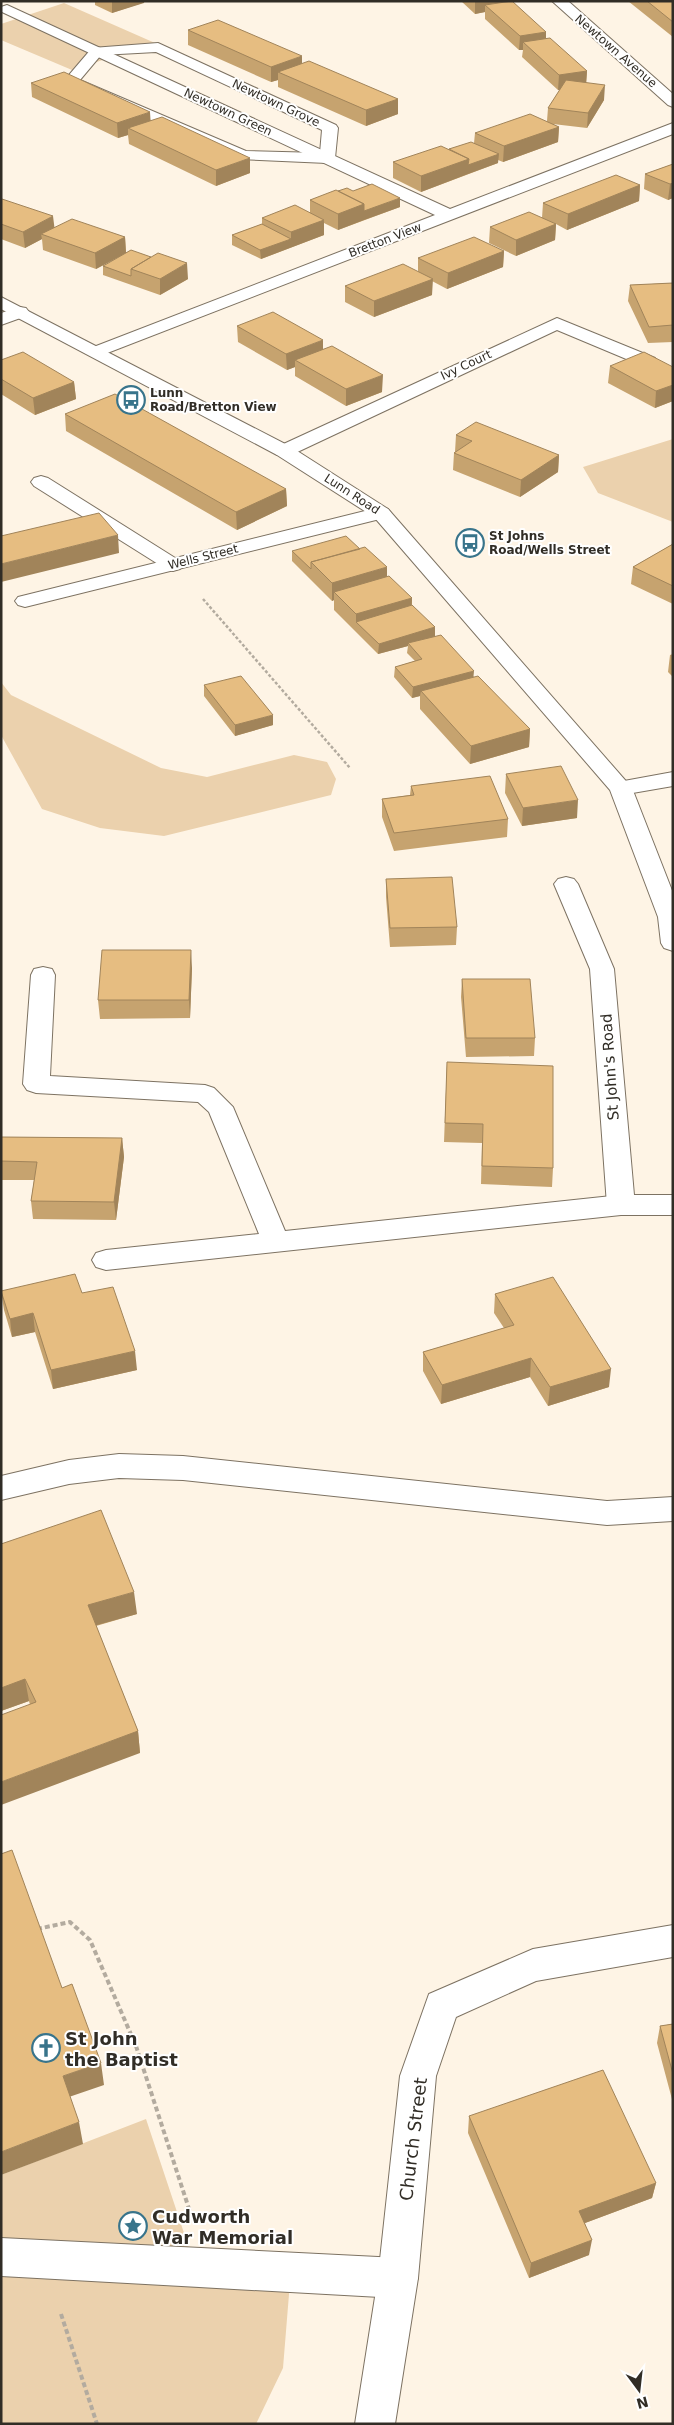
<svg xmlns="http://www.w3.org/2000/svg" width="674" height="2425" viewBox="0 0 674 2425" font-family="'DejaVu Sans',sans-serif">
<rect width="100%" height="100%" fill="#fef4e5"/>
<!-- green -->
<path fill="#ebd1ad" d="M64,3l91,40 -83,27 -71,-30v-16z
M673,439v83l-75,-29 -15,-26z
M1,682l10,13 150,73 46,9 87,-22 33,7 9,17 -5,16 -167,41 -64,-8 -58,-19 -41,-74z
M146,2119l51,153 93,10 -7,86 -27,56h-255v-249z"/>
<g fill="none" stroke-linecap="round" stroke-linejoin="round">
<defs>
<path id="service" d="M158,43l178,82 2,3 -3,30 -2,3 -6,2 -89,-4 -172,-74 -3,-3 29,-34zM156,52l166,78 -2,23 -74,-2 -166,-71 21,-25z
M41,476l7,2 132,83 3,4 -3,4 -7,2 -7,-2 -132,-83 -3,-4 3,-4z
M43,967l9,2 3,6 -5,101 155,9 9,3 19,19 52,124 336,-36 10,3 4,7 -4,7 -10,3 -515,55 -10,-3 -4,-7 4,-7 10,-3 153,-16 -50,-122 -11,-10 -162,-9 -9,-3 -4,-6 8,-109 3,-6z
M119,1454l64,2 424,45 66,-4v24l-66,4 -424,-45 -64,-2 -50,6 -68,16v-24l68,-16z
M1,2238l397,20 14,6 6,14 -6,14 -14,6 -397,-22z"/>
<path id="minor" d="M552,1h16l105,93v13l-5,-2z
M7,5l443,204 223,-86v11l-576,223 -6,-1 -3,-4 3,-4 344,-133 -433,-203 -1,-5z
M20,307l6,1 3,4 -3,4 -25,9v-12z
M557,318l98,40 3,4 -3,4h-12l-86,-36 -266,125h-14l-3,-4 3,-4z
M381,507l7,2 3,4 -3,4 -363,90 -7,-2 -3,-4 3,-4z
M673,772v14l-52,9 -8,-2 -3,-5 3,-5z
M566,877l8,2 4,5 36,85 20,226h39v20h-52l-10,-3 -4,-7 -17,-236 -36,-85 4,-5z
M673,1925v32l-137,24 -80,36 -20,59 -18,202 -23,146h-40l23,-146 22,-202 29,-82 104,-45z"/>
<path id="tertiary" d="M1,297l290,150 97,62 244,279 41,105v58l-9,-3 -3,-5 -3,-26 -48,-127 -236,-273 -97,-62 -276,-146z"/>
</defs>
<!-- service casing -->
<use href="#service" stroke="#7d7262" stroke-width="2"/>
<!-- minor casing -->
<use href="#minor" stroke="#7d7262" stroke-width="2"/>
<!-- tertiary casing -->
<use href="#tertiary" stroke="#7d7262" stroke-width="2"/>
<!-- path-far1 -->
<path stroke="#b3ab9f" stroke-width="2.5" stroke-dasharray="3 2" stroke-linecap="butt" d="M203,599l147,169"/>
<!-- path -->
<path stroke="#b3ab9f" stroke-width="4" stroke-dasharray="5 3" stroke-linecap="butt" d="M37,1929l33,-7 20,18 46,106 54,166
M61,2314l36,110"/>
<!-- service -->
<use href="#service" fill="#fff" fill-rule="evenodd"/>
<!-- minor -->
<use href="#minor" fill="#fff" fill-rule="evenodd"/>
<!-- tertiary -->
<use href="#tertiary" fill="#fff" fill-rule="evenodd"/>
</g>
<!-- wall -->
<path fill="#c6a36f" d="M95,1h53l-36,12 -17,-8z
M461,1h41v2l44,29v7l41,32 -1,12 18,17 -17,28 -34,-4 6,3 -1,15 -55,20 -5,-2v3l-77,29 -28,-14v-16l81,-19 1,-10 72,-12 1,-13 12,-18h-2l-36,-33 1,-7h-4l-34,-31v-7l-10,2z
M628,1h45v36z
M188,30l114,33 96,36v15l-32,12 -88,-39v-7l-7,2 -83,-37z
M31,83l120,37 99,53 -34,13 -87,-42 -1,-9 -10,3 -86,-41z
M673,164v34l-5,2 -24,-11 1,-15z
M640,185l-1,16 -72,29 -11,-6 -1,16 -39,16 -27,-13 1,-16 52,-9 1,-15z
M338,191h15l47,16 -62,23 -14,-7v12l-63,24 -29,-14v-10l30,-11v-6l48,-5v-13z
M1,199l53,28 71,10 1,16 -30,16 -53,-19 -1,-11 -17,9 -24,-9z
M131,250l57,29 -28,16 -57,-20v-9z
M504,251l-1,16 -56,22 -15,-8v14l-58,22 -29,-15v-16l73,-14v-14z
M673,283v59l-25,1 -20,-42 2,-16z
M237,326l86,23 59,43 -36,14 -51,-30v-9l-8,3 -49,-28z
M1,360l73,22 2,17 -41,16 -34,-21z
M610,366l63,1v34l-18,7 -47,-25z
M65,414l221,75 1,17 -50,24 -171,-99z
M456,435l103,20 -1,17 -38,25 -67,-27 1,-17 1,-1z
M673,544v60l-42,-20 2,-17z
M292,551l95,26 25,21v7l23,31 39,41 56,52 -1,18 -59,17 -50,-55v-13l-8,2 -18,-21 1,-10 20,-6 -8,-8 1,-7 -30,8 -44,-44v-10l-2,1 -40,-40z
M673,654v23l-5,-5 2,-17z
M204,685l69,40 -38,11 -31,-40z
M506,774l71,44 -55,8 -17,-33z
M411,786l97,33 -1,18 -113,14 -12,-34v-18l28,-4z
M386,879l71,48 -1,18 -66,2 -4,-50z
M192,968l-2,50 -90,1 -2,-19z
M462,979l73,59 -1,18 -68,1 -5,-60z
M447,1062l106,106 -1,19 -71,-3 1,-41 -38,-1z
M1,1137l121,1 2,19 -8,63 -83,-1 -2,-18 3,-21h-33z
M1,1291l81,2 55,77 -84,19 -18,-57 -23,5 -8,-27z
M495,1294l114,93 -61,19 -18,-29 -89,27 -18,-33v-19l81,-24 -10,-15z
M1,1544l136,70 -41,12 42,105 2,22 -110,-48 -1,-4 -28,10z
M673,2024v79l-16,-60 3,-17z
M469,2116l187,67 -4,15 -67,25 4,32 -60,23 -61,-145z"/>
<!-- shaded-wall -->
<path fill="#a1845a" d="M112,1h32v2l-32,10z
M475,1h27l-1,9 -16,-5v7l-10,2z
M546,32v15l-23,-5v8h-4l1,-14z
M302,56v15l-24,1v8l-7,2v-15z
M587,71l-1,15 -28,4 1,-15z
M605,85l-1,15 -17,28 1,-15z
M398,99v15l-32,12v-16z
M150,112l1,15 -23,1v7l-10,3 -1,-15z
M559,127l-1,15 -55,20 1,-16z
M499,154l-1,9 -30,11v-9z
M250,158v15l-34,13v-16z
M469,159l-1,15 -47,18v-16z
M673,183v15l-5,2 2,-16z
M640,185l-1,16 -72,29 1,-16z
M400,198v9l-36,13v-9z
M364,204v16l-26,10v-16z
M53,216l2,16 -14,2 1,5 -17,9 -2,-16z
M324,220v15l-63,24 -1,-9 31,-11v-7z
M556,224l-1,16 -39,16v-16z
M125,237l1,16 -30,16 -1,-16z
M504,251l-1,16 -56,22 1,-16z
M187,263l1,16 -28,16v-16z
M433,279l-1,16 -58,22v-16z
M323,340v16l-28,4v7l-8,3 -1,-16z
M383,375l-1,17 -36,14v-17z
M74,382l2,17 -41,16 -2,-17z
M673,385v16l-18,7 1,-17z
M559,455l-1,17 -38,25 1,-17z
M286,489l1,17 -50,24 -1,-18z
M118,535l1,18 -118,29v-18z
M387,567v18l-53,7v8l-2,1v-18z
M412,598l-1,18 -55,6v-8z
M435,627v11l-27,5v3l-30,8 1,-10z
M474,671l-1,10 -52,10 -1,5 -8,2 1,-11z
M273,715v10l-38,11v-11z
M530,729l-1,18 -59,17 1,-18z
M578,800l-1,18 -55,8 1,-18z
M191,950l1,18 -2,50 -1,-18z
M122,1138l2,19 -8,63 -2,-18z
M33,1313l2,19 -23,5 -2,-18z
M135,1351l2,19 -84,19 -2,-19z
M531,1358l-1,19 -89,27 1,-19z
M611,1369l-2,18 -61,19 2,-19z
M134,1592l3,22 -47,13 -2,-22z
M25,1679l4,22 -28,10v-23z
M138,1731l2,22 -139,52v-23z
M101,2063l3,22 -38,13 -3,-22z
M79,2122l4,22 -82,31v-23z
M656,2183l-4,15 -75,28 2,-15z
M592,2240l-3,15 -60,23 2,-15z"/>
<!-- building -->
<path fill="#e6bd81" stroke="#a1845a" d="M512,1l34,31 -26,4 -35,-31z
M647,1h26v21z
M218,20l84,36 -31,11 -83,-37z
M550,38l37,33 -28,4 -36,-33z
M309,61l89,38 -32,11 -88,-38z
M64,72l86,40 -33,11 -86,-40z
M566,80l39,5 -17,28 -40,-5z
M530,114l29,13 -55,19 -29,-13z
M162,117l88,41 -34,12 -88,-42z
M471,142l28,12 -31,11 1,-6 -20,-10z
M441,146l28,13 -48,17 -28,-14z
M673,164v19l-3,1 -25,-10z
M616,175l24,10 -72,29 -25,-11z
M372,184l28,14 -36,13v-7l-26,-13 9,-3 6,3z
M336,190l28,14 -26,10 -28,-14z
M1,199h1l51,17 -30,16 -22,-8z
M295,205l29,15 -33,12 -29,-14z
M529,212l27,12 -40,16 -26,-13z
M72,219l53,18 -30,16 -54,-19z
M262,224l29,15 -31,11 -28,-15z
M474,237l30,14 -56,22 -30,-15z
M131,250l20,7 -20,12v7l-28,-10z
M158,253l29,10 -27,16 -29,-10z
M403,264l30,15 -59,22 -29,-15z
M673,283v42l-24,2 -19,-42z
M273,312l50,28 -37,14 -49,-28z
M332,346l51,29 -37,14 -51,-29z
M23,352l51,30 -41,16 -32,-19v-19z
M644,352l29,15v18l-17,6 -46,-25z
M115,394l171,95 -50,23 -171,-98z
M476,422l83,33 -38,25 -67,-27 18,-12 -16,-6z
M99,513l19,22 -117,29v-28z
M346,536l14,13 -49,13v7l-19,-18z
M673,544v42l-40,-19z
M365,547l22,20 -55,16 -21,-21z
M389,576l23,22 -56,16 -22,-22z
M412,605l23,22 -56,17 -23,-22z
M441,635l33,36 -61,16 -18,-20 27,-8 -14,-16z
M241,676l32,39 -38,10 -31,-40z
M478,676l52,53 -59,17 -50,-55z
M561,766l17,34 -55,8 -17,-34z
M490,776l18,43 -114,14 -12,-34 32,-4 -3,-9z
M452,877l5,50 -67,1 -4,-49z
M102,950h89l-2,50h-91z
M462,979h68l5,59h-69z
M447,1062l106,4v102l-71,-2 1,-42 -38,-1z
M1,1137l121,1 -8,64 -83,-1 6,-39 -36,-1z
M75,1274l7,19 31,-6 22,64 -84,19 -18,-57 -23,6 -9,-28z
M553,1277l58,92 -61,18 -19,-29 -89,27 -19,-33 91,-27 -19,-31z
M101,1510l33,82 -46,13 50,126 -137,51v-67l35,-13 -11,-23 -24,9v-144z
M12,1850l50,138 10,-4 29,79 -38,13 16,46 -78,30v-298z
M673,2024v50l-13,-48z
M603,2070l53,113 -77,28 13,29 -61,23 -62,-147z"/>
<!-- icons -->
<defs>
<symbol id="bus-ring" viewBox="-11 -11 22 22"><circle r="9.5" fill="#fff" stroke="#38748b" stroke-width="1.5"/><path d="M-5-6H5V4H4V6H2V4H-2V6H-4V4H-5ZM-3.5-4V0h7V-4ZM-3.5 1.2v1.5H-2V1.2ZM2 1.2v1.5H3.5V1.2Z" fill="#38748b"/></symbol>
<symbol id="church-ring" viewBox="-11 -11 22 22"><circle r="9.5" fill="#fff" stroke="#38748b" stroke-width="1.5"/><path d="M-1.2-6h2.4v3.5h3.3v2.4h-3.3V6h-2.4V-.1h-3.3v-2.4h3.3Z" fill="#38748b"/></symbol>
<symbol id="sight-ring" viewBox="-11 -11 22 22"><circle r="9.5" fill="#fff" stroke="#38748b" stroke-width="1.5"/><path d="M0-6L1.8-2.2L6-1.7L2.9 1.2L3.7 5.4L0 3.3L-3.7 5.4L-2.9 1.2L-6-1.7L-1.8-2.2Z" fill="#38748b"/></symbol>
</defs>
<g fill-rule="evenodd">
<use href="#bus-ring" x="115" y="384" width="32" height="32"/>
<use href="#bus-ring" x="454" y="527" width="32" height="32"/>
<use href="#church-ring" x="30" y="2032" width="32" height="32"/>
<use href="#sight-ring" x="117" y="2210" width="32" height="32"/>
</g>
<g text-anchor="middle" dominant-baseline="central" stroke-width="4" stroke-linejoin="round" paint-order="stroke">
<!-- far-street labels -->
<g font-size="12" fill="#312d26" stroke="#fff">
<text transform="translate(616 51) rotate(41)">Newtown Avenue</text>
<text transform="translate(276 103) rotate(25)">Newtown Grove</text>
<text transform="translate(228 112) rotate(25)">Newtown Green</text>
<text transform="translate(385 240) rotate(-21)">Bretton View</text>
<text transform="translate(466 365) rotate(-25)">Ivy Court</text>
<text transform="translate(352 494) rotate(33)">Lunn Road</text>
<text transform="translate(203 557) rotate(-14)">Wells Street</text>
</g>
<!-- far-poi labels -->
<g font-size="12" font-weight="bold" fill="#312d26" stroke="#fff" text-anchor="start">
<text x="150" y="393">Lunn<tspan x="150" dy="14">Road/Bretton View</tspan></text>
<text x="489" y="536">St Johns<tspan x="489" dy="14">Road/Wells Street</tspan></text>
</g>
<!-- street labels -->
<g font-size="15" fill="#312d26" stroke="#fff">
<text transform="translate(610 1067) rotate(-94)">St John's Road</text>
</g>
<!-- near-poi labels -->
<g font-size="18" font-weight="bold" fill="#312d26" stroke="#fff" text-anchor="start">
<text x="65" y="2038">St John<tspan x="65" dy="21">the Baptist</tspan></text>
<text x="152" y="2216">Cudworth<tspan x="152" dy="21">War Memorial</tspan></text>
</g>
<!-- near-street labels -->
<g font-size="18" fill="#312d26" stroke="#fff">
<text transform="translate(413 2139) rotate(-83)">Church Street</text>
</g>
</g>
<!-- border -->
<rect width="674" height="2425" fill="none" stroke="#312d26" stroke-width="5"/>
<!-- north arrow -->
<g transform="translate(639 2390) rotate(165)" stroke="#ffffff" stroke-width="4" paint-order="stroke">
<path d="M0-4L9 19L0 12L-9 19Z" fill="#312d26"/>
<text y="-8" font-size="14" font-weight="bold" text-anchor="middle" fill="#312d26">N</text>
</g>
</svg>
